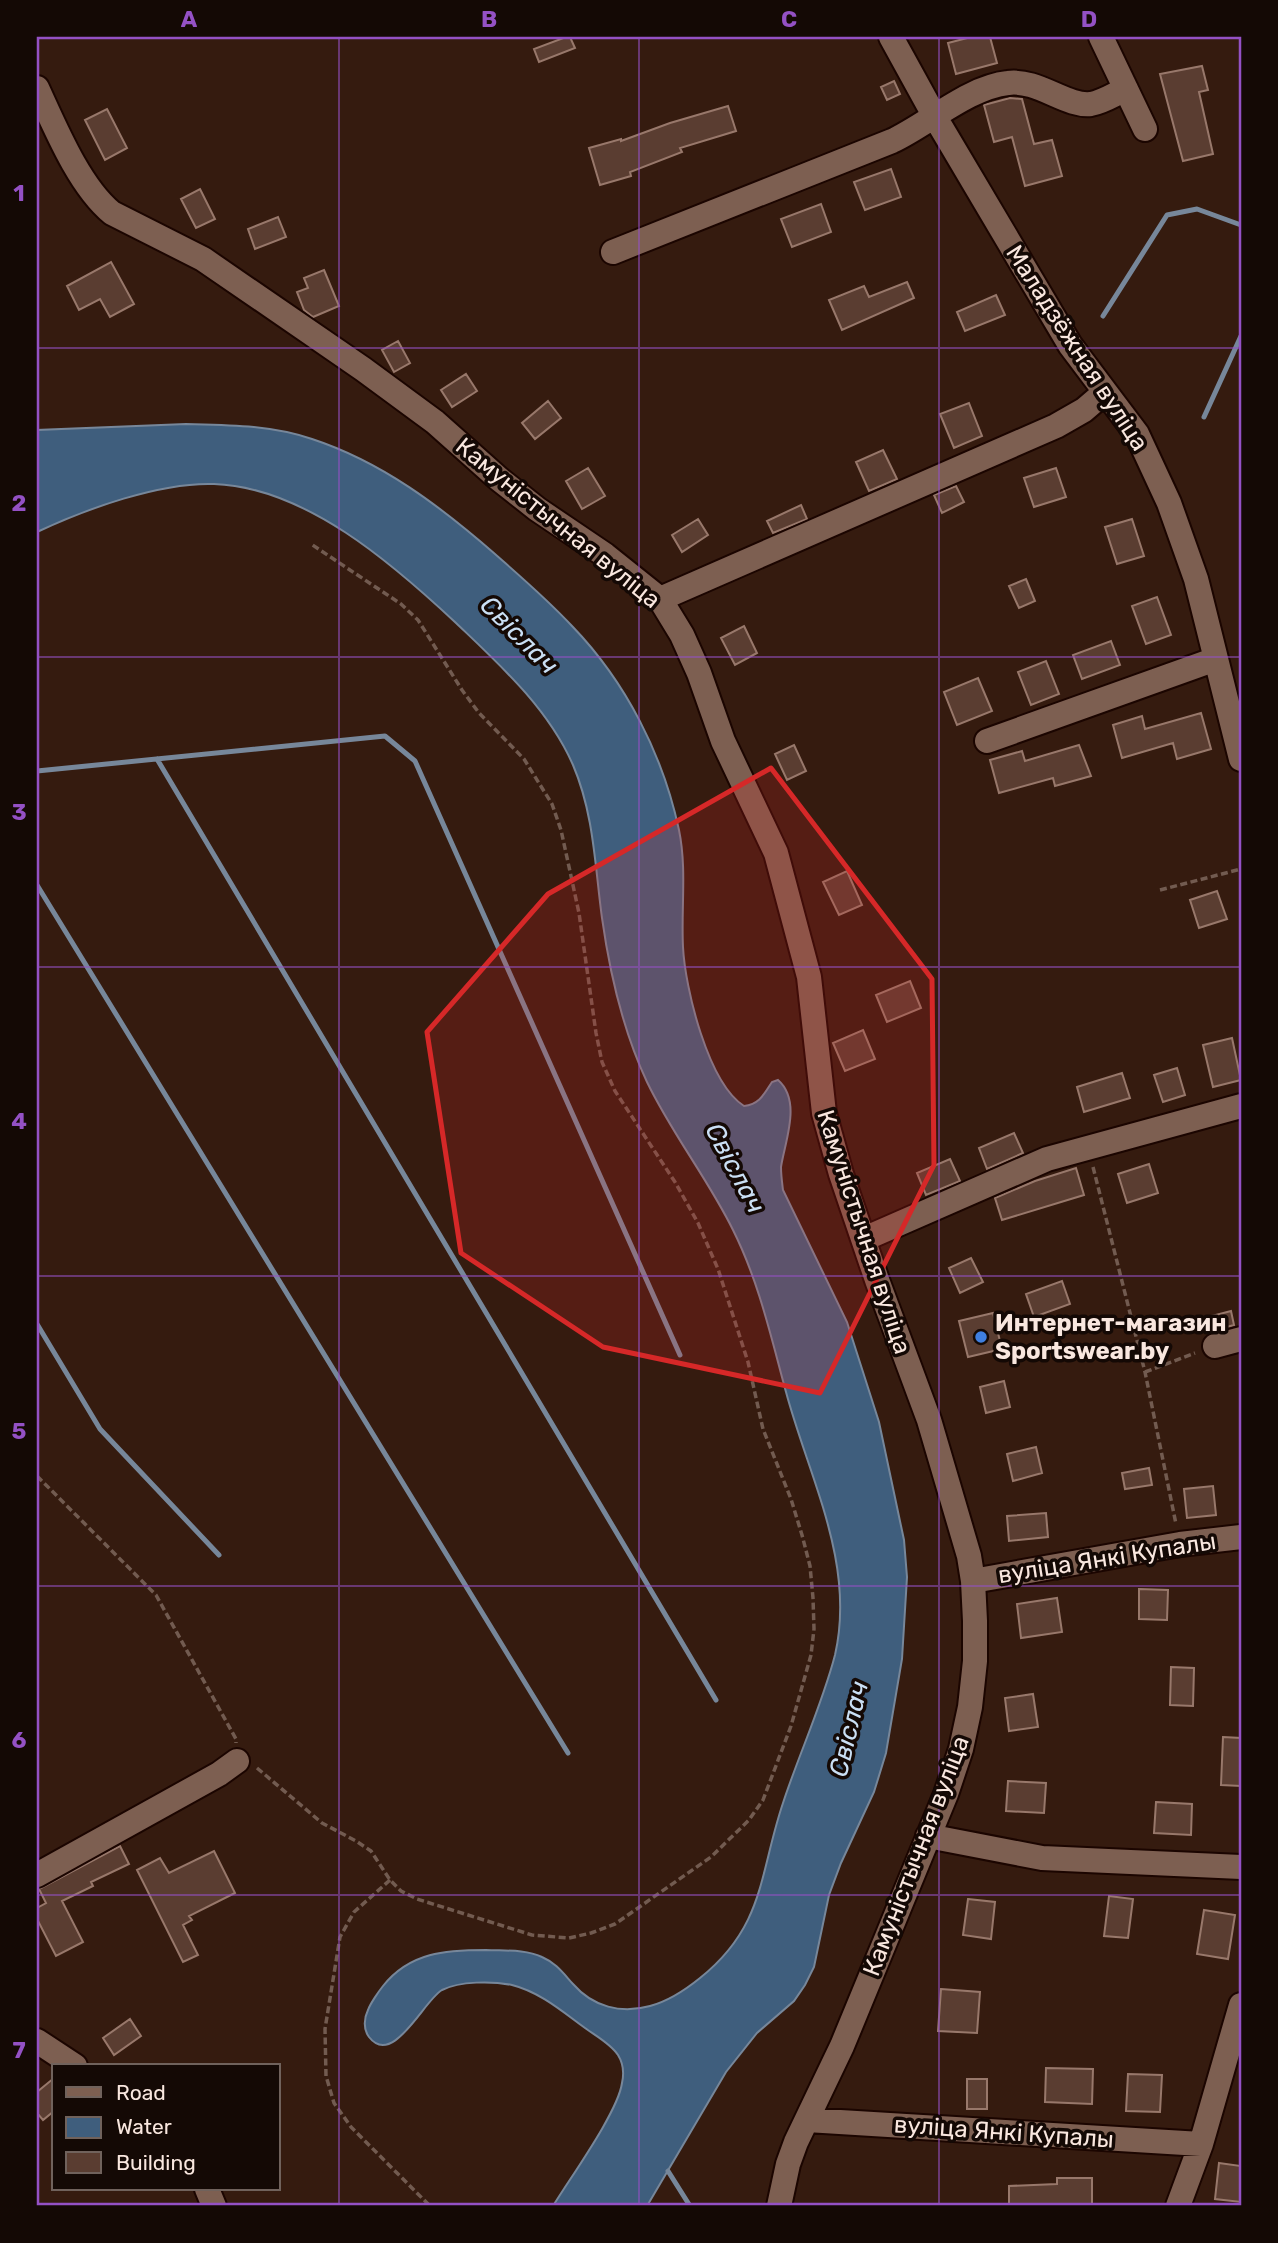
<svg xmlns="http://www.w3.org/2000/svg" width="1278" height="2243" viewBox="0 0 1278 2243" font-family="Rubik,sans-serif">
<rect width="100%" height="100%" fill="#351b0f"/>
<!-- water -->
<path fill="#3f5e7d" stroke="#77879a" stroke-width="2" d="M186,424c43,1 85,1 126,15 70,23 128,67 183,115 26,23 53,46 77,72 54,56 91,129 107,204 8,39 2,78 4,117 2,41 25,136 61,159 16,-2 20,-12 28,-24l6,-2c24,21 7,61 3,87 0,8 1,15 2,23l64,132 32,100 25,118 3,37 -5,82 -16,94 -12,39 -33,71 -12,32 -15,72 -9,18 -11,16 -37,32 -31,39 -79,134h-94c17,-28 65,-94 69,-123 2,-9 1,-20 -4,-28 -7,-11 -22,-19 -33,-27 -22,-16 -45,-36 -73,-43 -20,-4 -52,-4 -70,5 -18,10 -49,78 -73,47 -6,-8 -5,-19 -1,-27 2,-6 11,-19 15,-24 27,-34 63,-36 103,-36 18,1 39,-1 56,7 14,6 21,16 31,27 20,23 48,30 77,22 19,-5 34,-15 50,-28 65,-52 59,-104 83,-175 16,-49 39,-98 52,-148 21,-92 -26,-177 -49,-263 -15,-55 -27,-110 -53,-162 -25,-51 -61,-96 -86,-148 -24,-51 -37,-107 -45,-164 -7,-51 -8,-104 -29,-153 -25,-57 -73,-100 -117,-142 -63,-59 -151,-136 -242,-139 -54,-2 -128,25 -177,48v-102z"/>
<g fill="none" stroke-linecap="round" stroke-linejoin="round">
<!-- stream -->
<path stroke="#77879a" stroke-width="5" d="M1103,316l64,-101 30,-6 44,16
M1204,417l37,-81
M157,759l559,941
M37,771l348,-35 30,25 265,594
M37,885l531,868
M37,1324l63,105 119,126
M668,2171l22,35"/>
</g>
<!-- building -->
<path fill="#5a3d31" stroke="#98786b" stroke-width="2" d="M566,37h4l5,11 -36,14 -5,-13z
M971,37h19l7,26 -41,11 -8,-31z
M1202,66l6,24 -9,2 14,62 -30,7 -23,-87z
M894,81l6,13 -13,6 -6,-13z
M1010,98l12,1 12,45 18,-4 10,36 -37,10 -13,-49 -18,5 -10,-37z
M728,106l8,25 -56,17 2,4 -52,20 1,4 -31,9 -11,-37 32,-9v2l49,-18z
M107,109l20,39 -22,12 -20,-40z
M891,169l10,28 -36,13 -11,-28z
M200,189l15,30 -19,9 -15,-29z
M821,204l10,28 -39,15 -11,-28z
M278,217l8,20 -31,12 -7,-20z
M111,262l23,42 -24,13 -10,-18 -21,11 -12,-24z
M324,270l15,36 -26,11 -9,-7 -7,-18 11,-4 -4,-10z
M907,282l7,16 -72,32 -13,-30 35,-14 5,11z
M996,295l9,20 -40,16 -8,-19z
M398,341l12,22 -16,9 -12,-22z
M466,374l11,17 -25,16 -11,-17z
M548,401l13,17 -26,21 -13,-16z
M969,403l13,33 -28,12 -14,-34z
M883,450l14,29 -28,12 -13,-29z
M588,468l17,28 -23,13 -16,-28z
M1056,468l10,29 -32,10 -10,-29z
M956,486l8,16 -22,11 -8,-18z
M801,505l6,14 -34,14 -6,-12z
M698,519l10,16 -26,17 -10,-17z
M1132,519l12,37 -27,8 -12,-37z
M1026,579l9,22 -16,7 -10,-22z
M1157,597l14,38 -25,9 -14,-38z
M744,626l13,27 -22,12 -14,-27z
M1111,641l9,24 -38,14 -9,-24z
M1046,661l13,33 -28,11 -13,-33z
M978,678l14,33 -35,14 -13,-33z
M1201,713l10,36 -34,10 -4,-16 -51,15 -9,-33 29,-9 3,13z
M794,745l12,26 -19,9 -12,-26z
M1079,745l12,31 -36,10 -2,-8 -54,15 -9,-33 32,-9 3,10z
M847,871l15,34 -23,10 -16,-33z
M1217,891l10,28 -28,9 -9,-28z
M910,981l11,27 -34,14 -11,-27z
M863,1030l12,29 -30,12 -12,-28z
M1232,1038l9,42 -28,7 -10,-42z
M1177,1068l8,27 -22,7 -9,-27z
M1122,1073l8,25 -46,14 -7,-25z
M1014,1133l9,20 -36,16 -8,-21z
M950,1159l10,22 -34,14 -9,-22z
M1149,1164l9,29 -31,10 -9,-29z
M1076,1168l8,27 -82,25 -7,-22 40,-17z
M971,1258l12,24 -23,11 -11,-25z
M1062,1281l8,23 -36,13 -8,-23z
M1231,1311l3,14 -22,6 -4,-14z
M993,1313l9,36 -34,8 -9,-36z
M1004,1381l6,26 -24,6 -6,-26z
M1036,1447l6,26 -29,8 -6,-27z
M1149,1468l3,17 -27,4 -3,-16z
M1213,1486l3,29 -29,3 -3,-29z
M1046,1513l2,24 -39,4 -2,-25z
M1139,1589l29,1 -1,30 -28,-1z
M1057,1598l5,34 -41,6 -4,-34z
M1171,1667l23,1 -1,38 -23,-1z
M1033,1694l5,33 -29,4 -4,-33z
M1223,1737l18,1v48l-20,-1z
M1008,1781l38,2 -2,30 -38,-2z
M1156,1802l36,2 -1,31 -37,-2z
M120,1846l9,18 -38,18 2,4 -31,15 21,41 -27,14 -19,-37v-11l9,-5 -7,-14z
M214,1851l21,42 -46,23 3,4 -9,5 15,30 -15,7 -46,-92 23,-12 9,15z
M1109,1896l24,3 -5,39 -24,-2z
M968,1899l27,3 -4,37 -28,-4z
M1204,1910l31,5 -7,44 -31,-5z
M941,1989l39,3 -3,41 -39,-2z
M130,2019l11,17 -27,19 -11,-17z
M1046,2068l47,1 -1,35 -47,-2z
M1128,2074l34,1 -2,37 -34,-1z
M54,2078v33l-11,9 -6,-7v-21z
M967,2079h20v30h-20z
M1219,2163l22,3v36l-26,-3z
M1057,2178h35v28h-83v-20l48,-2z"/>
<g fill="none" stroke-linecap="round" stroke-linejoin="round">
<defs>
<path id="minor" d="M891,37l44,80 135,228 67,89 32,69 27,76 45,180
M1101,37l44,92
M37,88c18,39 42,98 75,125l91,46 160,110 72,53 64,57 38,30 68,46 55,44 22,36 17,38 24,68 53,112 33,124 15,136 17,61 36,106 52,140 40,136 4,25 2,40v40l-5,46 -9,42 -15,45 -104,252 -46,96 -8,22 -9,42
M613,252l279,-111c36,-17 77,-54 116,-58 30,-4 58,24 83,21 12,-2 24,-10 35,-15
M660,599l396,-173 28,-16 21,-18
M987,741l229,-82
M864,1239l183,-80 194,-53
M1215,1346l26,-7
M973,1581l207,-37 61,-7
M928,1836l114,22 199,9
M37,1875l182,-101 18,-13
M37,2041l38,25
M807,2120l394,24
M207,2189l7,17
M1178,2206l23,-62 40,-139"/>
</defs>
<!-- minor casing -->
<use href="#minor" stroke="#1b0500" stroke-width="28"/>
<!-- path -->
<path stroke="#725b50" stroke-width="3.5" stroke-dasharray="7 3.5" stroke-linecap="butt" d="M1160,890l81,-21
M1093,1167l52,205 31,152
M1145,1372l50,-19
M37,1476l119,119 80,144v4
M257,1768l65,55 34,18 15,10 19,29 11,11 16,8 115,36 37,3 22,-5 24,-9 96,-67 38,-37 14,-20 28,-74 20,-71 3,-26 -1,-31 -3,-32 -8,-31 -11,-36 -28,-70 -15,-67 -30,-93 -20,-46 -23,-41 -60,-91 -13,-29 -6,-29 -17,-120 -18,-83 -9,-26 -28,-45 -45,-46 -17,-23 -44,-70 -17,-16 -90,-60
M390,1880l-36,32 -14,25 -15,92 1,47 8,27 17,24 79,79"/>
<!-- minor -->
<use href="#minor" stroke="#7d5f51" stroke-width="24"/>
</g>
<!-- marked area -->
<path fill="#d62828" fill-opacity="0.2" stroke="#d62828" stroke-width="5" stroke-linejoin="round" d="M771,768l161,211 2,186 -114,228 -217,-46 -142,-94 -34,-221 121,-138z"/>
<!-- grid -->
<path fill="none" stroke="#9451c5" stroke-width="2" stroke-opacity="0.55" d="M339,37v2169M639,37v2169M939,37v2169M37,348h1204M37,657h1204M37,967h1204M37,1276h1204M37,1586h1204M37,1895h1204"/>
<!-- markers -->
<circle fill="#3f7fe0" stroke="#140905" stroke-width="2.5" cx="981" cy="1337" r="7"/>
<g text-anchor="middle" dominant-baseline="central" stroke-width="7" stroke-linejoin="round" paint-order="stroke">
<!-- street labels -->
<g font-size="24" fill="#f9e7df" stroke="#140905">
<text transform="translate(1077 348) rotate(57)">Маладзёжная вуліца</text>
<text transform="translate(558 523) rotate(39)">Камуністычная вуліца</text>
<text transform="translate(864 1232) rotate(72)">Камуністычная вуліца</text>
<text transform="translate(1107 1558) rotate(-9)">вуліца Янкі Купалы</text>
<text transform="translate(916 1856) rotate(-69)">Камуністычная вуліца</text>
<text transform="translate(1004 2132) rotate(4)">вуліца Янкі Купалы</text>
</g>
<!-- poi labels -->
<g font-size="24" font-weight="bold" fill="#f9e7df" stroke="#140905" text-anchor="start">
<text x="995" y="1323">Интернет-магазин<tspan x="995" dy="28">Sportswear.by</tspan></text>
</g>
<!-- water labels -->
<g font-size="26" font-style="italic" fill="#cadff4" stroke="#140905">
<text transform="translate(519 635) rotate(45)">Свіслач</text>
<text transform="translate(735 1168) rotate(62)">Свіслач</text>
<text transform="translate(849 1729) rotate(-77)">Свіслач</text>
</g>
</g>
<!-- border -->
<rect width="1278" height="2243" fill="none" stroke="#140905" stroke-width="77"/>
<!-- legend -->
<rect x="52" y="2064" width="228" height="126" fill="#140905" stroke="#70625c" stroke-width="2"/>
<rect x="66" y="2087" width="35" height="10" fill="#7d5f51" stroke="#70625c" stroke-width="2"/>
<text x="116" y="2100" font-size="21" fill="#f9e7df">Road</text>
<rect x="66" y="2117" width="35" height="21" fill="#3f5e7d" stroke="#70625c" stroke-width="2"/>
<text x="116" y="2134" font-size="21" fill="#f9e7df">Water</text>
<rect x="66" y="2152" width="35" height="21" fill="#5a3d31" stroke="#70625c" stroke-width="2"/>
<text x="116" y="2170" font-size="21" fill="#f9e7df">Building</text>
<rect x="38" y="38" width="1202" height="2166" fill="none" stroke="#9451c5" stroke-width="2.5"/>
<g font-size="23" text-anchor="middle" font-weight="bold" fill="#9451c5">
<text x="189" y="27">A</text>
<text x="489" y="27">B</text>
<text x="789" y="27">C</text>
<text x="1089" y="27">D</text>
<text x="19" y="201">1</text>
<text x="19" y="511">2</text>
<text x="19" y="820">3</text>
<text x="19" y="1129">4</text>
<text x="19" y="1439">5</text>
<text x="19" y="1748">6</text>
<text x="19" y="2058">7</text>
</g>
</svg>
